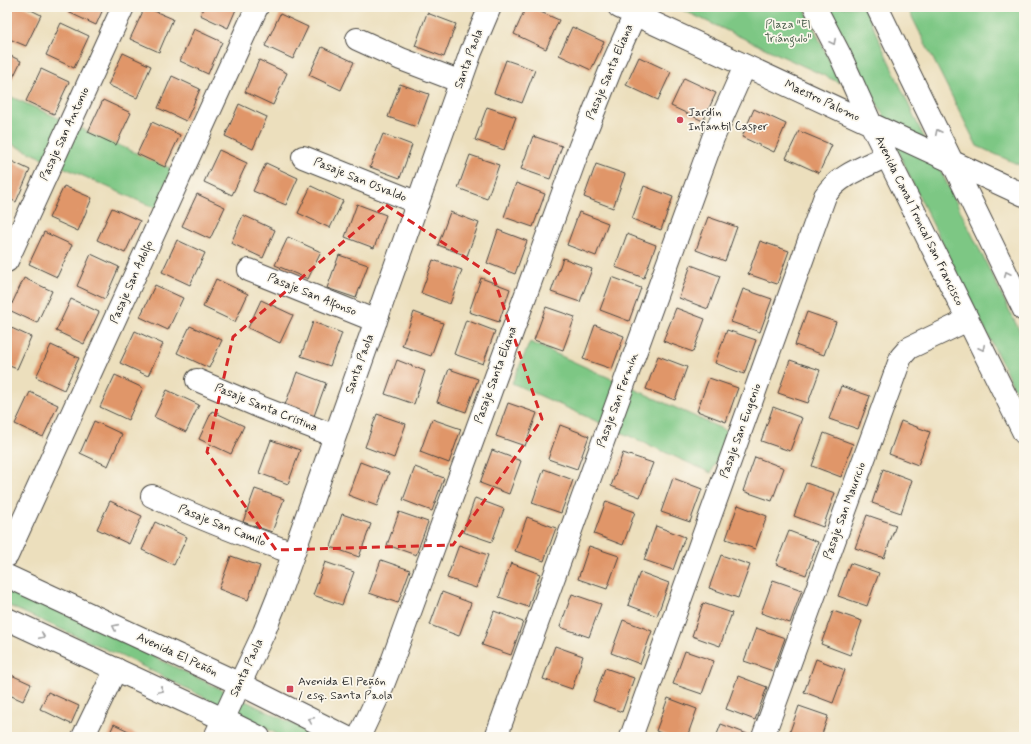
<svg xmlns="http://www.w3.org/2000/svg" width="1031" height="744" viewBox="0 0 1031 744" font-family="Mynerve,sans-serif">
<rect width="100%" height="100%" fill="#fbf7ec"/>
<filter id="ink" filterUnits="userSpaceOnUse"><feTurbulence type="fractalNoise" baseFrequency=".025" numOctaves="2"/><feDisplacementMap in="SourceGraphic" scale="8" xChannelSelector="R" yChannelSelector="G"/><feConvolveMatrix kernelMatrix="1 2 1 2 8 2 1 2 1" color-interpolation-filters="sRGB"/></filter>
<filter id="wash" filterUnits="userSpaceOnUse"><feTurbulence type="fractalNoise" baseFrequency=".012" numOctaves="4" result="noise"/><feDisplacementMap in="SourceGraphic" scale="16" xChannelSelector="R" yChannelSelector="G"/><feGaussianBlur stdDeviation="0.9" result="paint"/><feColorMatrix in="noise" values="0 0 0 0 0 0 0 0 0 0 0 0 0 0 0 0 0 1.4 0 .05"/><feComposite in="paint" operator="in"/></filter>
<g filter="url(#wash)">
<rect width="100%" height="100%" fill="#ecdfbd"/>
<!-- green -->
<path fill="#7dc784" stroke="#547958" d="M676,7h128l36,76z
M828,7h36l54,118 106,215v68l-111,-224 -31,-71z
M907,7h117v160l-47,-21z
M7,95l167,75 -17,39 -150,-67z
M530,342l199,90 -18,41 -199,-90z
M7,586l313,151h-37l-153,-77 -123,-55z"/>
<g id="blocks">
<!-- building -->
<path fill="#e09669" d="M11,7h14l16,8 -15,31 -19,-8v-23z
M70,7h34l-8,18 -28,-13z
M145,7l28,12 -14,33 -29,-13z
M204,7h33l-9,21 -28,-13z
M526,7h3l30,13 -13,29 -32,-15z
M427,13l29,11 -12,33 -29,-11z
M280,14l28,13 -15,32 -28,-13z
M61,23l28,13 -15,32 -28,-13z
M572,27l32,15 -13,28 -32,-15z
M194,29l28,13 -14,32 -28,-13z
M322,47l32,15 -13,28 -32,-15z
M123,53l28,13 -14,32 -29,-13z
M7,54l14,7 -14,29z
M639,57l32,15 -13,28 -32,-15z
M259,60l28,13 -14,32 -28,-13z
M506,60l29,10 -13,33 -28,-10z
M41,69l28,13 -15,32 -28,-13z
M172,76l28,13 -14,32 -28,-13z
M684,78l32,15 -13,28 -32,-15z
M400,84l29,10 -12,33 -29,-10z
M103,100l28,13 -15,32 -28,-13z
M239,104l28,13 -14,32 -28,-13z
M487,107l29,10 -12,33 -29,-10z
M754,109l32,15 -12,28 -32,-15z
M152,122l28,13 -15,32 -28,-13z
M799,131l33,14 -13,28 -33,-15z
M383,134l29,11 -12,33 -30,-11z
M533,136l29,10 -12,33 -29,-10z
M219,150l28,13 -15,32 -28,-13z
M470,155l29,10 -12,34 -29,-11z
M7,159l23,11 -14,32 -9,-4z
M266,163l32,15 -12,27 -33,-14z
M596,164l29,10 -12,34 -29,-11z
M516,183l29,11 -12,33 -29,-10z
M64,186l28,12 -14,33 -29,-13z
M311,186l32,15 -13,27 -32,-15z
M644,186l29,11 -12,33 -29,-11z
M197,194l28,13 -15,32 -28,-13z
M357,204l29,11 -12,33 -29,-11z
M112,208l28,13 -15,32 -28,-13z
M450,212l29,11 -12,33 -29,-11z
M579,212l29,11 -12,33 -29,-11z
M243,215l32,15 -12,28 -32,-15z
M708,217l29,10 -12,34 -29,-11z
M498,230l29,11 -12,33 -28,-11z
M44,232l28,13 -15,32 -28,-13z
M627,234l29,11 -12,33 -29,-11z
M288,237l33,15 -13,27 -33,-14z
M177,240l28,13 -15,32 -28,-13z
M760,241l29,10 -12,33 -29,-10z
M91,254l28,13 -14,32 -28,-13z
M339,255l29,10 -12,33 -29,-10z
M563,258l29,11 -12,33 -29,-10z
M433,260l29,10 -12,34 -29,-11z
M691,265l29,11 -12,33 -29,-11z
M612,277l29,11 -12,33 -29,-11z
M24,278l28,13 -15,32 -28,-13z
M481,278l29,11 -11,33 -30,-10z
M216,279l32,15 -13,28 -32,-15z
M155,285l28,13 -15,32 -28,-13z
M743,289l29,10 -12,33 -29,-10z
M71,299l28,13 -15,32 -28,-13z
M261,300l32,15 -13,28 -32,-15z
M546,307l29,10 -12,33 -29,-10z
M676,308l29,11 -12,33 -30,-11z
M414,312l29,11 -12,33 -29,-10z
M807,312l29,10 -12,33 -29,-10z
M466,320l29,11 -12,33 -29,-10z
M313,322l29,11 -12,33 -29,-10z
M595,325l29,11 -12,33 -29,-10z
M7,326l24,11 -14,32 -10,-4z
M190,326l32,14 -13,28 -32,-15z
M727,330l29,10 -12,34 -29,-11z
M135,331l28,13 -15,32 -28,-13z
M51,345l28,13 -15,32 -28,-13z
M658,356l29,11 -12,33 -29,-11z
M397,360l28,11 -11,33 -29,-10z
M790,360l30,10 -12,33 -30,-10z
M449,369l29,10 -12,33 -29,-10z
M297,372l29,11 -12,33 -29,-11z
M115,375l28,13 -15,32 -28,-13z
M709,378l29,10 -12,34 -29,-11z
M841,386l29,10 -12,33 -29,-10z
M167,390l32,15 -13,27 -32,-15z
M30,392l28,13 -15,32 -28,-13z
M508,403l29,10 -12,33 -29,-10z
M773,407l29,11 -12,33 -29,-10z
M212,411l32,15 -13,28 -32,-15z
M377,414l29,10 -12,34 -29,-11z
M432,419l29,10 -12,34 -29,-11z
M94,421l28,13 -14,32 -28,-13z
M901,421l29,11 -12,33 -29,-11z
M560,425l29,11 -12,33 -29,-10z
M824,433l29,11 -12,33 -29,-11z
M271,440l29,10 -12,34 -29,-11z
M492,450l29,11 -12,33 -29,-11z
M623,453l30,10 -13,34 -29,-11z
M755,457l29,11 -12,33 -29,-10z
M360,462l29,11 -12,33 -29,-11z
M415,467l29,11 -12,33 -29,-11z
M544,469l29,11 -12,33 -29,-10z
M883,469l29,11 -11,33 -29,-10z
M673,478l29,11 -12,33 -29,-10z
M806,483l29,10 -12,34 -29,-11z
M255,489l29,10 -12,33 -29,-10z
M475,498l29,11 -12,33 -29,-10z
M110,501l32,15 -13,28 -32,-15z
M606,501l29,11 -12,33 -29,-11z
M738,505l29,11 -12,33 -29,-10z
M399,512l29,10 -12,33 -29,-10z
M342,514l29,10 -12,33 -28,-10z
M867,515l29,10 -12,33 -29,-10z
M527,517l29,11 -12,33 -29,-10z
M155,522l32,15 -13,28 -32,-15z
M656,526l29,11 -12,33 -29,-10z
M789,531l29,11 -12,33 -30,-11z
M459,545l29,10 -12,33 -29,-10z
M589,546l30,10 -12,33 -29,-10z
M721,555l29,10 -12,33 -29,-10z
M231,556l29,10 -12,34 -29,-11z
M381,560l29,10 -12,33 -29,-10z
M325,562l29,10 -12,33 -29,-10z
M511,563l29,11 -12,33 -29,-10z
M850,563l29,10 -12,33 -29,-10z
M640,572l29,11 -12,33 -29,-11z
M773,580l29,10 -12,33 -29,-10z
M442,592l29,11 -12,33 -29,-11z
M572,594l29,10 -12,33 -29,-10z
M703,603l29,10 -12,33 -28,-10z
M494,611l29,11 -12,33 -29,-10z
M833,611l29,10 -12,34 -29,-11z
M623,620l29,11 -12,33 -29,-11z
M756,628l29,10 -12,33 -29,-10z
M555,646l28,10 -11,33 -29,-10z
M685,651l29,10 -12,33 -29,-10z
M816,659l29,11 -12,33 -29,-11z
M605,668l29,10 -12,34 -29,-11z
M7,673l24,11 -8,17 -16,-7z
M738,676l29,11 -12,33 -29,-11z
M48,692l31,14 -8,18 -31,-15z
M668,698l29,11 -10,28h-16l-15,-6z
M799,706l29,10 -7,21h-33z
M114,724l27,13h-33z
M721,724l29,11 -1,2h-33z"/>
</g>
</g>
<g filter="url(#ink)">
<use href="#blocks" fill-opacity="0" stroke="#484641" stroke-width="1"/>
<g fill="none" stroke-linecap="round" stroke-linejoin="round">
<defs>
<path id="minor" d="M619,7l405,188
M815,7l25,48 31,69 153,309
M877,7l147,303
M357,39l44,20 60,23
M303,157l115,46
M7,261l116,-254
M249,270l127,51
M197,380l63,27 75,29
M152,496c46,22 93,40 141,57
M7,556l250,-549
M83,737l33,-68
M215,737l49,-105 14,-35 193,-545 19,-45
M359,737l22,-47 9,-23 190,-521 34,-85 21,-47
M496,737l217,-599 32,-72
M631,737l194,-541c13,-21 40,-29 62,-40
M763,737l138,-380 8,-9 59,-28"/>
<path id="major" d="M7,576l233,108 106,53
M7,619l216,100 36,18"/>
</defs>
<!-- minor casing -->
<use href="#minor" stroke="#484641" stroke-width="24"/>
<!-- major casing -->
<use href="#major" stroke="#484641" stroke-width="24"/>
<!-- minor -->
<use href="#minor" stroke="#fff" stroke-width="22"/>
<!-- major -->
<use href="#major" stroke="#fff" stroke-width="22"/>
</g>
<!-- one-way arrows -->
<defs><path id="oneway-chevron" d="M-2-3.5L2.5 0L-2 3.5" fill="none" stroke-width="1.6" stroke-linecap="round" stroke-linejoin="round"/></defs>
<g stroke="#a0a0a0">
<use href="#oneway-chevron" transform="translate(833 42) rotate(63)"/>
<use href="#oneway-chevron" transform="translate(938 132) rotate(-116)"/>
<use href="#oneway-chevron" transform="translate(1007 274) rotate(-116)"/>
<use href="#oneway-chevron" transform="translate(982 348) rotate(64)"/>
<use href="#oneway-chevron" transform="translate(115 627) rotate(-155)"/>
<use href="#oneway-chevron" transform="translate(42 636) rotate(25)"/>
<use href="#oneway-chevron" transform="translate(161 690) rotate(25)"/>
<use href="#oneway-chevron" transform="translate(311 720) rotate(-154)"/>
</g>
</g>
<!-- marked area -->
<path fill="none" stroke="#d62828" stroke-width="3" stroke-dasharray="8 5" stroke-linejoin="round" d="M386,205l107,71 49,143 -89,126 -177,5 -69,-98 26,-115z"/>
<!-- markers -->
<g fill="#d1495b" stroke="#fbf7ec" stroke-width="1.5">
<circle cx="680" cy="120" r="4"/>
<rect x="286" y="685" width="8" height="8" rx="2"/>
</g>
<g text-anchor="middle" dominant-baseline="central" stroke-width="3.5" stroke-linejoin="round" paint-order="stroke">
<!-- park labels -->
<g font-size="12" fill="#445a46" stroke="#fbf7ec">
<text x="788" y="25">Plaza "El<tspan x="788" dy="14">Triángulo"</tspan></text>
</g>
<!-- street labels -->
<g font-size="12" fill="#2b2b2b" stroke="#fbf7ec">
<text transform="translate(469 59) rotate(-70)">Santa Paola</text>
<text transform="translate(610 72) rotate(-67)">Pasaje Santa Eliana</text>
<text transform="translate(822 101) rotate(25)">Maestro Palomo</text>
<text transform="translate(65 134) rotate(-65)">Pasaje San Antonio</text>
<text transform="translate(360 180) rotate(22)">Pasaje San Osvaldo</text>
<text transform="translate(919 221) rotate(64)">Avenida Canal Troncal San Francisco</text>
<text transform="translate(132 282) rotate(-66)">Pasaje San Adolfo</text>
<text transform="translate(312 295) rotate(22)">Pasaje San Alfonso</text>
<text transform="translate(360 364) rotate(-70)">Santa Paola</text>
<text transform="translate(496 375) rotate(-70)">Pasaje Santa Eliana</text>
<text transform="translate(618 400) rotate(-70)">Pasaje San Fermin</text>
<text transform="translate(266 408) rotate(22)">Pasaje Santa Cristina</text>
<text transform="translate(741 431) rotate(-70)">Pasaje San Eugenio</text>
<text transform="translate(845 511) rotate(-70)">Pasaje San Mauricio</text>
<text transform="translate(222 526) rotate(22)">Pasaje San Camilo</text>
<text transform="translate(177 655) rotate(25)">Avenida El Peñón</text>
<text transform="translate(247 668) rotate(-65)">Santa Paola</text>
</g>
<!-- poi labels -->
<g font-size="12" fill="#2b2b2b" stroke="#fbf7ec" text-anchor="start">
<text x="688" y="113">Jardín<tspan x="688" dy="14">Infantil Casper</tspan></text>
<text x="298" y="682">Avenida El Peñón<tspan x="298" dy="14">/ esq. Santa Paola</tspan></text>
</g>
</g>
<!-- margin -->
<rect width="1031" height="744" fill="none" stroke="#fbf7ec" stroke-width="24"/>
</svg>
